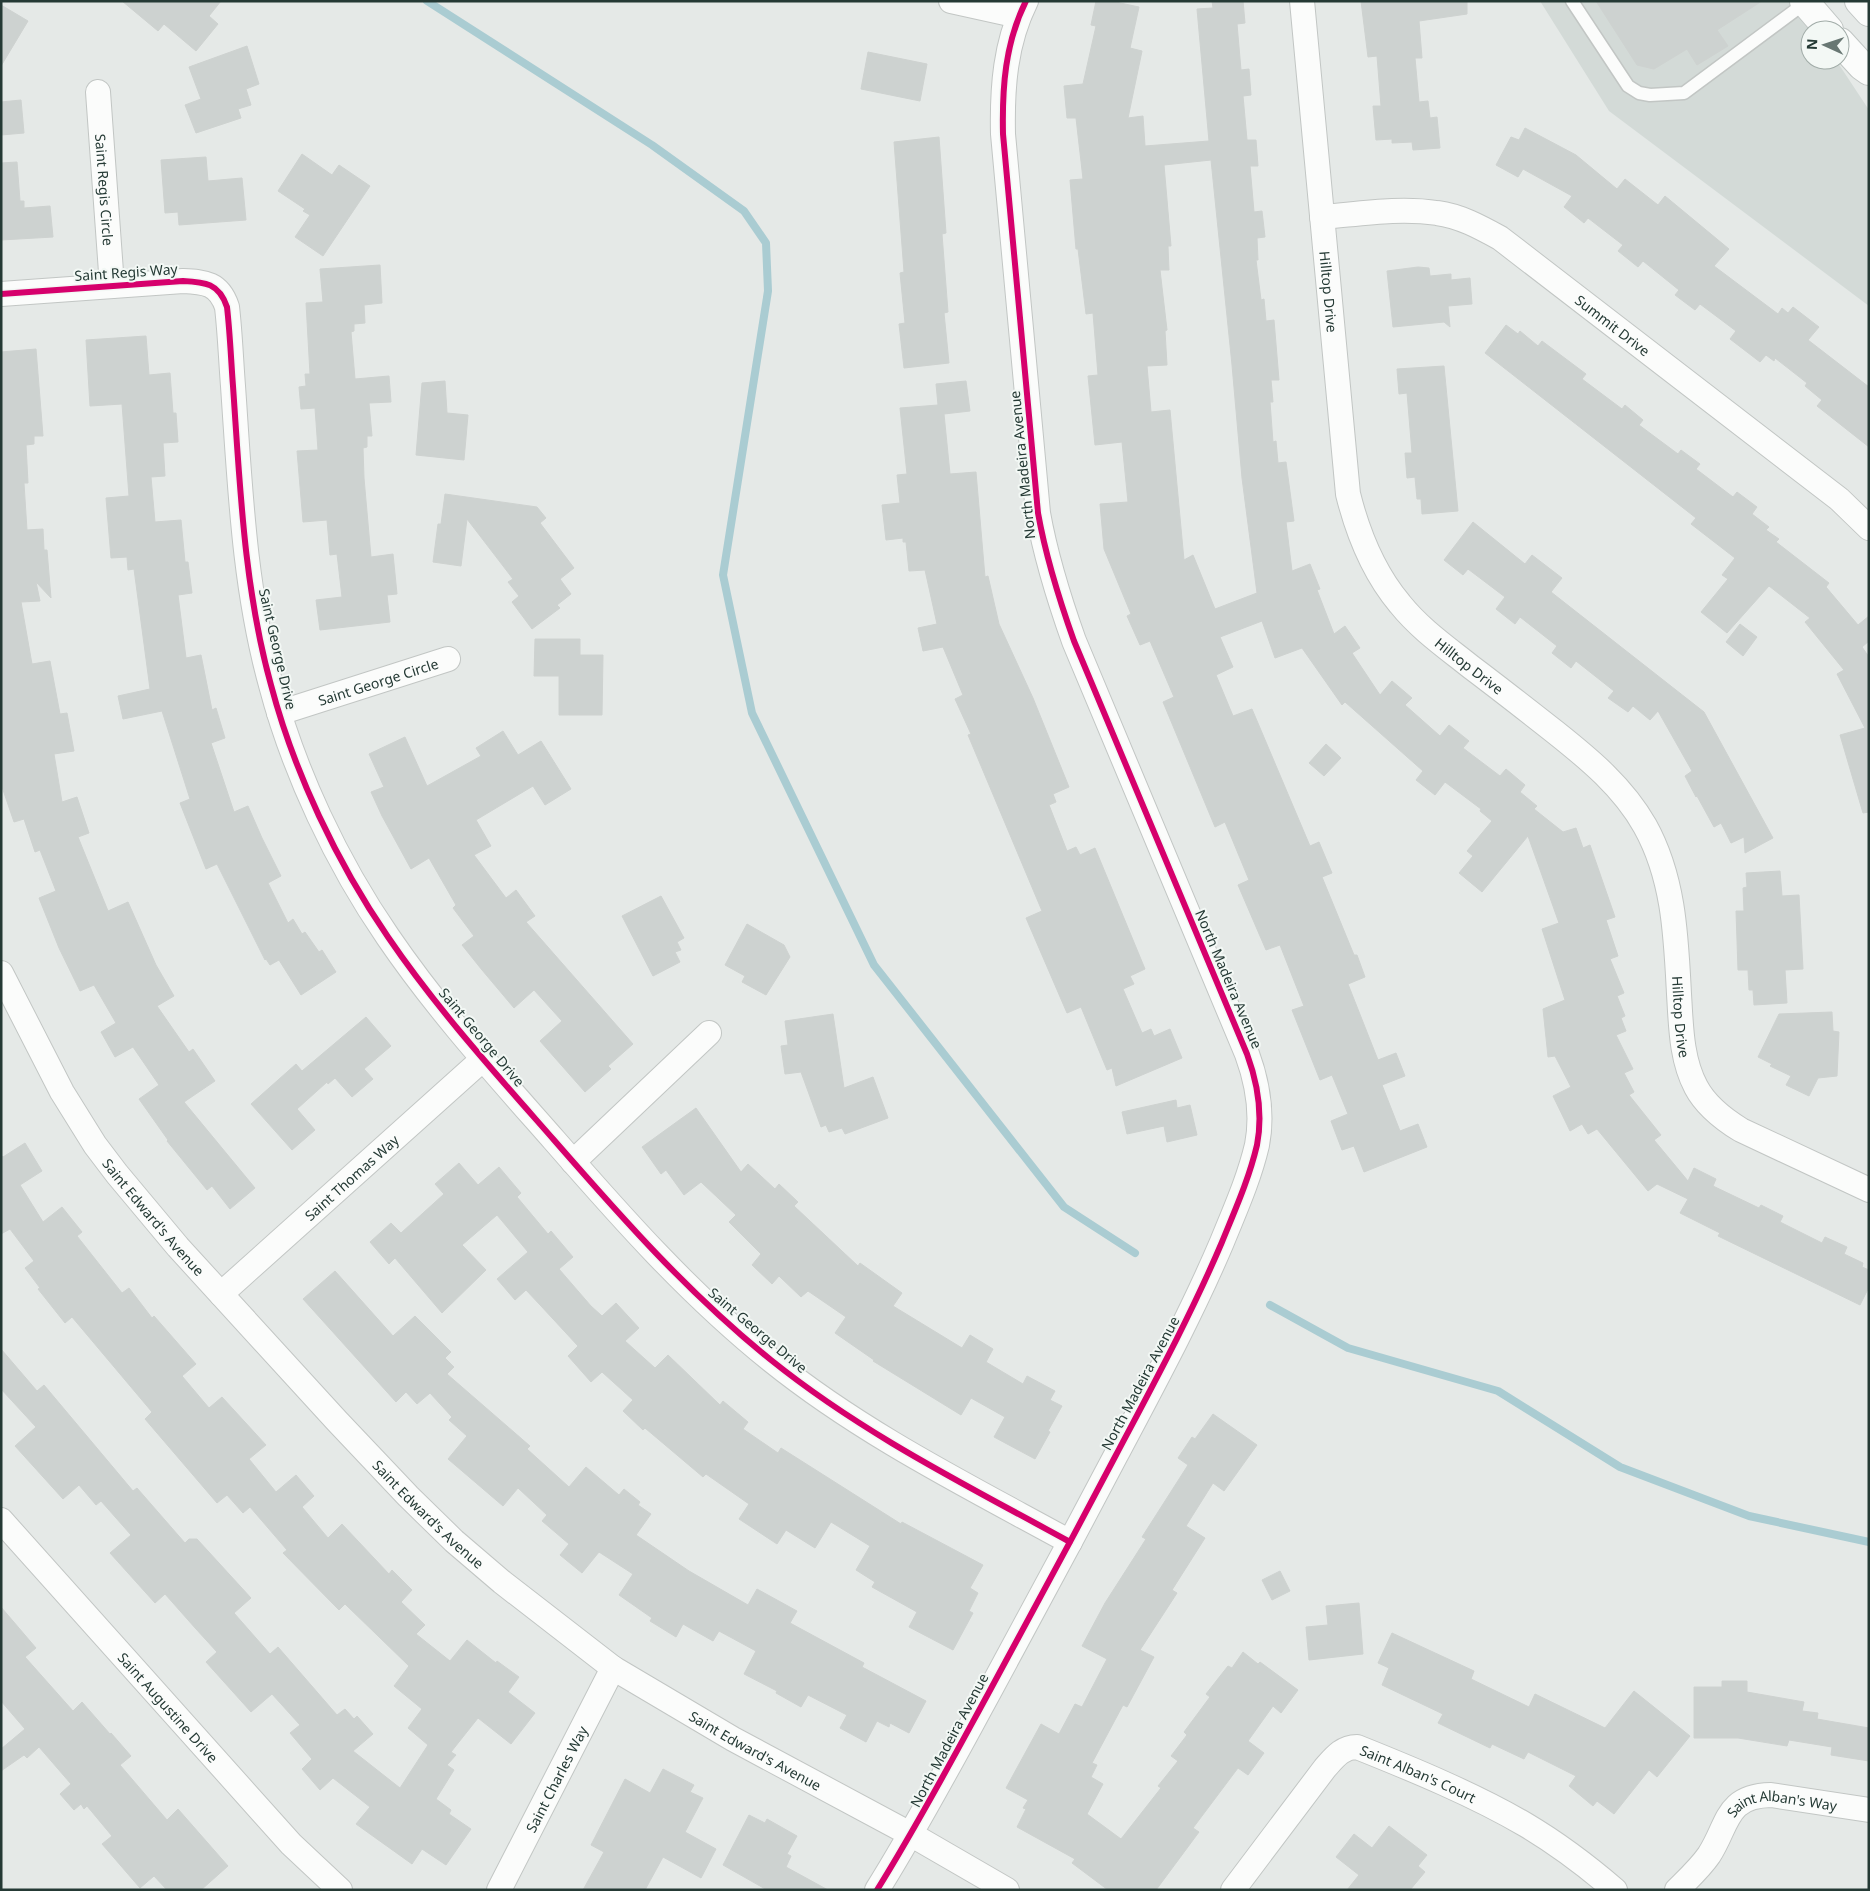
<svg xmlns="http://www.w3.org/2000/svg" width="1870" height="1891" viewBox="0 0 1870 1891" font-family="'Noto Sans',sans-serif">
<rect width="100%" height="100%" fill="#e5e9e7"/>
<!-- built -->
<path fill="#d3dad7" d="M1540,1h257l19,29h-6v30h26l33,50v196l-260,-195z"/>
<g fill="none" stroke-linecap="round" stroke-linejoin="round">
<!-- stream -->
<path stroke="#aaccd2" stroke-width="8" d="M427,1l225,144 92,66 22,32 2,48 -45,284 29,138 122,252 190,242 71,46
M1270,1305l78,43 150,43 122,76 129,49 120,26"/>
</g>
<!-- building -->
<path fill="#cdd2d0" stroke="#ced2d0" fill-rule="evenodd" d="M122,1h99l-12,15 9,8 -22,27 -32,-27 -6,7z
M1096,1h15l28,6 -9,41 12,3 -14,67 15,-2 2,30 64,-5 -12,-132 16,-1 -1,-7h31l2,22 -8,1 4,46 8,-1 2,26 -8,1 4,44h9l2,26h-8l4,46 8,-1 3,26 -8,1 1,22h-2l5,40 3,-1 2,22 8,-1 5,60h-8l2,22h-3l3,40 3,-1 2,22 8,-1 8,59 -8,1 6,49 18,-7 10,25 -3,1 17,44 11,-8 15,22 -8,5 28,42 12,-14 20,17 -7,7 35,31 9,-11 20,16 -6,7 37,28 6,-7 19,16 -5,7 17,14 -3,3 29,23 13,-4 7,20 7,-3 25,72 -9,3 12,36 -8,3 14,34 -7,3 8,20 -4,2 5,13 -10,4 17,34 -9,4 10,19 -5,3 32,40 -7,5 34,41 6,-13 22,11 -3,7 46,22 2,-3 22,11 -3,6 42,21 3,-6 22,10 -3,7 19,9 -1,4 7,3v17l-9,18 -142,-69 2,-3 -40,-20 8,-14 -31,-15 -9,7 -51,-62 -9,5 -6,-10 -12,7 -17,-35 18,-9 -16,-31 -7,1 -5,-48 22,-9 -23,-71 17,-6 -31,-87 -46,56 -23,-19 14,-17 -6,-5 25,-30 -12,-10 1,-2 -36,-27 -10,13 -19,-15 7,-9 -78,-69 -3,3 -40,-57 -27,10 -13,-37 -42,16 13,30 -17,8 17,41 19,-7 58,137 9,-4 13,31 -10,4 32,78h3l8,22 -17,7 30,76 18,-7 9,23 -23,9 18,46 18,-7 9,23 -63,25 -10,-26 -12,4 -11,-29 17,-7 -16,-39 -12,5 -28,-70 12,-4 -24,-61 -14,5 -28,-65 11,-5 -24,-58 -10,5 -52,-125 11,-5 -24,-56 -10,4 -13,-29 4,-2 -27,-65 -4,-45 28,-2 -6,-60 -27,3 -7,-69 10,-1 -5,-62 -7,1 -8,-65h-2l-6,-69 13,-1 -7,-61h-9l-3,-32 19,-2 13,-58 -5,-1zM1211,160l21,205 10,113 15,115 -42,16 -22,-54 -9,5 -14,-150 -19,2 -4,-46 20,-1 -2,-34 2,-1 -7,-60h9l-1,-24h3l-7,-81z
M1361,1h106v13l-48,7 3,37h-7l4,44 9,-1 2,17 7,-1 3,31 -27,2 -1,-8 -20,1v-4l-16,1 -3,-34h8l-4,-50 -9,1z
M1596,1h166l-45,29 11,16 -31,19 -10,-16 -33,20 -17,-4z
M1,5l27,16 -27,45z
M247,46l12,38 -13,5 5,16 -13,4 3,9 -45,15 -11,-28 16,-6 -12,-32z
M868,52l59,12 -7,37 -59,-12z
M21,100l3,33 -23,2v-33z
M1525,128l51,27 41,34 8,-10 33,26 7,-9 64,53 -15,17 64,48 4,-6 6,5 5,-6 26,20 -11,13 61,47v60l-52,-41 5,-6 -17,-14 2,-3 -32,-25 -1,3 -8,-6 -6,7 -30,-23 6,-8 -36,-27 -5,6 -20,-15 4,-5 -36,-29 -5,6 -20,-16 5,-6 -35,-27 -4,5 -20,-16 8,-11 -49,-27 -5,8 -22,-12 15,-28 8,3z
M939,137l7,96 -4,1 6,78 -4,1 5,50 -45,5 -5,-44 6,-1 -5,-50 4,-1 -10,-130z
M302,154l30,21 7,-10 31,21 -47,70 -28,-19 15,-22 -7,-4 2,-2 -27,-18z
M206,157l2,24 34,-3 4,42 -67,5 -1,-13 -13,1 -4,-53z
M17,162l3,39h4v7l26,-2 3,31 -52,3v-77z
M380,265l2,38 -18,2 1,18 -11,1v7l-3,1 4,47 34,-3 2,26 -22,1 3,33h-5v11l-4,1 1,30 7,79 22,-3 4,40 -10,1 3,27 -70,8 -4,-30 26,-3 -5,-43 -7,1 -3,-35 -24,2 -6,-71 21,-1 -3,-42 -14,1 -2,-22 7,-1 -1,-12h5l-4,-71 17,-1 -3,-33z
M1418,267l11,1 1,8 21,-2v6l19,-2 2,26 -24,2 2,21 -6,-5 -51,5 -6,-56z
M1506,325l12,9 2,-3 18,15 4,-5 44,33 -4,5 40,30 3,-4 18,15 -4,5 39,29 3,-4 19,14 -4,5 37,28 4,-5 20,15 -5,7 17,13 -3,3 13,9 -3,3 53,41 -3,4 32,38 11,-9v25l-7,6 7,10v155l-6,1 -23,-78 25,-7 -28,-54 7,-4 -39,-48 5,-4 -41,-32 -42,47 -26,-21 27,-33 -6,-4 13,-17 -44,-34 5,-6 -211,-165z
M146,336l3,39 21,-2 3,40h3l2,29 -15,1 2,33 -14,1 4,45 26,-2 4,42h3l4,31 -14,2 8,63 15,-3 11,55 4,-2 9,30 -14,5 23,69 14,-6 14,32 19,38 -13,7 20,40 5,-4 9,15 3,-2 14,20 3,-2 14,22 -35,23 -22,-35 -9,5 -4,-6 -1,1 -48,-96 -11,5 -26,-66 10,-4 -28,-88 -39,8 -5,-23 32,-7 -16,-120 -6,1 -1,-13 -16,1 -5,-60 23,-2 -7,-92 -32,2 -4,-66z
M36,349l7,87h-9v8l-8,1 2,38h-4l3,47 16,-1 1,21h3l4,48 -15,-16 4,19 -19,1 11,62 18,-3 10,53 7,-1 7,38 -20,3 8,48 15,-5 12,36 -11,4 30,74 20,-9 28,63 18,31 -17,10 32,46 4,-3 22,32 -31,21 71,86 -25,21 -18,-23 -5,4 -40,-49 1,-1 -29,-41 20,-14 -26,-38 -18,10 -14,-25 15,-9 -22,-38 -14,6 -21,-43 -20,-50 17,-7 -16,-41 -5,2 -11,-33 -10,3 -13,-38v-432z
M1444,366l14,145 -36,3 -1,-15h-4l-2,-22 -8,1 -2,-25h7l-5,-60 -8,1 -2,-25z
M445,381l2,32 21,2 -4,45 -48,-5 6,-72z
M966,381l4,30 -26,3 6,60 26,-2 9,105 3,-1 11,48 34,74 36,89 -16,7 3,8 -7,3 18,46 9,-4 4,8 15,-7 50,121 -15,7 4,8 -11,5 19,44 9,-4 3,7 16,-7 12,29 -66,28 -4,-18 -5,2 -26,-63 -14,6 -41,-95 16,-7 -74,-176 3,-1 -16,-35 8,-4 -20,-48 -20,4 -5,-23 19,-4 -12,-54 -16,1 -3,-29h-3v-4l-17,2 -4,-35 18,-2 -3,-28 10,-1 -7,-66 38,-3 -2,-21z
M445,494l92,13 9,11 -6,5 34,45 -14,11 11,15 -14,11 3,3 -28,21 -20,-27 7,-6 -11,-14 5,-3 -46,-60 -6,47 -28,-4 5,-38h3z
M1473,522l52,42 7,-9 30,23 -11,14 153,120 69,126 -28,15 -1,-16 -13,6 -10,-20 -7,4 -17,-31 -1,1 -11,-21 7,-5 -34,-60 -8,9 -17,-14 -5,6 -20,-14 6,-7 -38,-30 -5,7 -19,-15 5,-7 -37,-29 -5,7 -19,-15 9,-12 -37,-28 -5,6 -19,-15z
M1740,624l17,13 -14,19 -17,-14z
M535,639h45v16h23l-1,60h-43v-39h-25z
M503,731l15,24 23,-14 30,48 -26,16 -12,-19 -57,34 15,26 -17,9 32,43 10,-8 19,26 -9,6 107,122 -25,22 3,3 -26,23 -45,-51 22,-20 -28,-31 -20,18 -32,-38 -20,-25 12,-9 -21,-28 3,-3 -27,-47 -18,11 -29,-53 -11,-24 13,-5 -15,-33 36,-17 22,49 54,-30 -5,-8z
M1326,744l15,14 -17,18 -15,-13z
M1780,871l2,25 17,-1 4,74 -18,1 2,33 -33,2 -1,-15h-4l-1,-20h-10l-2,-59h8l-1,-23 4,-1 -1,-14z
M661,896l23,42 -7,4 4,8 -6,2 5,10 -27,14 -31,-60z
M747,924l37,21 6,12 -24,38 -24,-13 3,-6 -20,-11z
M1832,1012l1,19 6,1 -2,44 -19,2 -9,18 -23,-11 5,-9 -21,-10 2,-2 -14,-7 21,-43z
M833,1014l11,74 29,-11 15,41 -43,16 -3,-6 -13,4 -3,-7 -5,2 -20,-55 -16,2 -4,-28 7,-1 -3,-24z
M366,1017l25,29 -27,23 9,10 -21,18 -17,-19 -7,6 -1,-2 -30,27 18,21 -23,20 -41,-46 45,-40 6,7z
M1176,1100l1,8 13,-3 7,30 -30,7 -3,-16 -37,8 -5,-22z
M696,1108l45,64 7,-8 27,25 4,-5 19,18 -4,4 64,60 2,-3 42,30 -9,13 69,42 8,-13 23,14 -7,13 37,22 4,-8 28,15 -5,9 12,6 -14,25 2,1 -15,27 -41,-22 11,-20 -34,-19 -10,17 -88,-54 1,-1 -39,-27 11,-16 -38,-26 -7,6 -22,-21 -7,8 -20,-19 9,-11 -32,-32 7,-7 -35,-33 -17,13 -18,-25 -5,4 -19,-27z
M25,1143l17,28 -22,14 23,37 19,-15 20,25 -5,4 45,57 7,-5 23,30 2,-2 42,48 -14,12 27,32 13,-11 44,48 -17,14 27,33 20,-17 18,21 -12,11 26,31 14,-14 47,50 3,-4 20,20 -11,12 24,23 -9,9 34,27 17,-21 29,23 1,-2 22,16 -11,15 27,21 -24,31 -33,-26 -27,34 5,3 -9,10 7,5 -18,29 15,11 -2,4 22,15 -25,36 -24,-16 -10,15 -56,-40 14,-17 -37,-29 -13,12 -18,-21 10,-10 -22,-26 10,-8 -28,-31 -21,18 -45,-50 11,-10 -21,-23 -31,-35 -10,9 -45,-50 21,-18 -30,-34 -5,4 -17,-20 -16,14 -48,-53 21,-19 -35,-38v-40l36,42 7,-6 89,106 4,-3 48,55 4,-4h8l54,59 -17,15 36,41 8,-7 59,68 8,-6 9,10 3,-3 16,18 -20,17 47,37 28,-43 -20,-17 14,-19 -28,-23 15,-20 -64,-62 -6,6 -56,-57 4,-3 -37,-43 -7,6 -16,-18 -10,8 -72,-84 7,-7 -80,-95 -7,6 -27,-34 2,-1 -15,-20 9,-7 -24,-32 -9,5v-79l2,2z
M459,1163l19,22 21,-18 22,26 -4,4 31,37 3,-3 22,26 -14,12 32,37 11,10 14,-13 23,25 -14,13 30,27 13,-13 52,50 3,-4 25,21 -5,7 35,24 3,-5 120,76 1,-2 81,43 -13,23 8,5 -9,18 4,2 -20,37 -44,-23 8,-15 -45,-25 3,-5 -19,-12 14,-24 -39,-24 -16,26 -29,-18 -9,14 -38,-25 10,-15 -43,-30 -3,3 -58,-49 -2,2 -20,-19 10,-11 -31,-28 -11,10 -23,-26 10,-10 -37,-40 -15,-16 -11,10 -18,-21 31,-27 -31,-37 -35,30 24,25 -44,43 -47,-55 -6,6 -19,-22 21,-19 10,10 43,-39 -9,-10z
M335,1271l58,65 22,-20 36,36 -6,6 9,9 -7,7 83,72 -3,3 42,38 17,-20 33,28 5,-6 16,13 -2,3 13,9 -15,21 53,36 59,34 9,-16 40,22 -7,12 74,40 -2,4 64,34 -17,32 -19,-10 -1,4 -12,-6 -11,21 -26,-14 7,-13 -39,-20 -7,12 -25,-14 1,-2 -33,-17 12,-23 -37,-20 -6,10 -30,-17 -7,13 -26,-16 2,-3 -33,-23 14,-21 -34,-22 -17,21 -22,-18 9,-11 -27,-23 5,-6 -29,-27 -15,18 -55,-47 19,-23 -18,-16 3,-3 -22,-24 -13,11 -11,-12 -10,10 -93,-103z
M1213,1414l44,31 -33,46 -11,-8 -27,43 19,12 -33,52 5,3 -37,57 14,7 -27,50 -4,-2 -31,58 5,2 -6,12 12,7 -16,30 34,25 40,-51 -3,-2 20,-25 -7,-5 16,-21 -3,-3 26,-35 -4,-3 22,-28 4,2 11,-16 15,12 2,-2 38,28 -17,23 -8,-7 -25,35 16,12 -16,22 -10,-7 -45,60 6,4 -43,58h-48l-36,-27 3,-4 -58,-32 9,-18 -3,-1 5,-8 -22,-12 35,-64 18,10 16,-30 7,3 25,-48 -25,-13 23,-43 41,-64 -4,-2 46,-72 -10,-7 14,-21 3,2z
M1280,1571l10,20 -18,9 -10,-20z
M1359,1603l4,51 -54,6 -3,-33 22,-2 -2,-19z
M1,1607l35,41 -11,9 48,54 9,-9 28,32 1,-1 20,23 -11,9 47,55 11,-11 50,57 -27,24h-34l-13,-14 -14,12 -38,-44 10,-8 -25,-30 -3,3 -3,-5 -7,6 -14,-16 11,-10 -32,-37 -12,11 -3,-3 -23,16v-22l24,-20 -24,-28z
M1392,1633l82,38 -3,8 58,28 6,-13 70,34 29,-37 56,45 -33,41 -8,-7 -35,44 -17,-13 -4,5 -24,-20 7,-10 -48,-24 -4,7 -32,-15 -2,4 -52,-25 5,-9 -61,-29 7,-17 -11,-5z
M1722,1681h25v11l57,10 -2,9 16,2 -1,6 52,9v33l-38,-6 1,-8 -43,-7 -2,6 -49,-8h-44v-51h28z
M663,1769l31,16 -4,7 13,6 -18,34 31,17 -15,29 -38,-21 -18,33h-62l21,-38 -13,-7 34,-66 25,14z
M749,1815l16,8 2,-4 30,17 -10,18 4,2 -5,11 42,23h-61l-44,-25z
M1389,1826l38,29 -9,11 7,6 -15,18h-63l12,-15 -23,-18 18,-23 18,14z"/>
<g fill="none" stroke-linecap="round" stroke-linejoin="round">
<defs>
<path id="service" d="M1572,1l56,85 11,7 11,2 34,-2 121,-90"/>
<g id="minor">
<path d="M951,1l68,15"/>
<path id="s1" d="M1302,1l46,493c10,40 25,78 52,110 20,25 46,43 71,63 28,21 56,43 84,65 34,27 68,55 90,94 29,52 31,110 34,168 2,31 2,65 17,93 10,19 27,32 45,43l128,60"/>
<path id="s2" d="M98,92l14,194"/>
<path id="s3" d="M1322,217c37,-3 77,-10 115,-4 23,3 43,14 63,25l339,261 30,29"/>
<path d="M1,294l182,-13c22,1 36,2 44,26 3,26 4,53 6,79 7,100 11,202 38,299 23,87 66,178 117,252 49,72 108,137 166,203 68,78 136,155 217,220 92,74 197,126 299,182"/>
<path id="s4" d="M279,713l169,-54"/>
<path id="s5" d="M1,973l61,119 33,53 22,29 61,73 159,174 71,75 46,45 48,41 111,86 120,71 179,96 95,55"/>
<path d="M573,1162l136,-129"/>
<path id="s6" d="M221,1294l262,-235"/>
<path id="s7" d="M1,1520l290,324 49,46"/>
<path id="s8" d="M499,1890l114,-222"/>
<path d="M877,1890c40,-64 75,-130 111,-196 43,-79 86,-159 128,-239 37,-70 75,-140 106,-213 13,-32 27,-63 35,-97 6,-31 1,-61 -10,-91l-173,-413c-15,-42 -28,-83 -36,-128l-35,-379c-1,-46 2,-91 23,-133"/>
<path id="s9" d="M1233,1890l92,-122c9,-10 17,-21 32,-21 55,22 118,48 169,78 32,19 61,41 89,65"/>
<path id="s10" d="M1677,1890c11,-11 23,-22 32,-35 20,-31 16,-59 62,-60l98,15"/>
</g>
<path id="secondary" d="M1804,1l25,29
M1859,1l10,11
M1840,42l22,24 7,5"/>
</defs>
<!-- service casing -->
<use href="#service" stroke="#c2c6c4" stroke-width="15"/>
<!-- minor casing -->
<use href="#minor" stroke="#c2c6c4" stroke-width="26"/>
<!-- secondary casing -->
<use href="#secondary" stroke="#c1c6c4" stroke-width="30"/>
<!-- service -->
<use href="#service" stroke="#fbfcfb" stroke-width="12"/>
<!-- minor -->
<use href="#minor" stroke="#fbfcfb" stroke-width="24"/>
<!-- secondary -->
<use href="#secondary" stroke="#fbfcfb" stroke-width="28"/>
<defs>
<path id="cycleway" d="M1,294l182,-13c22,1 36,2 44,26 3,26 4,53 6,79 7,100 11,202 38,299 23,87 66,178 117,252 49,72 108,137 166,203 68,78 136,155 217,220 92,74 197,126 299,182
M877,1890c40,-64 75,-130 111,-196 43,-79 86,-159 128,-239 37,-70 75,-140 106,-213 13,-32 27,-63 35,-97 6,-31 1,-61 -10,-91l-173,-413c-15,-42 -28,-83 -36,-128l-35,-379c-1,-46 2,-91 23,-133"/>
</defs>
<!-- cycleway casing -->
<use href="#cycleway" stroke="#f3f8f5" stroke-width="9"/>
<!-- cycleway -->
<use href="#cycleway" stroke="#d6006c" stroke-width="6"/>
</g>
<g text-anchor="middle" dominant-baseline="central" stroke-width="4" stroke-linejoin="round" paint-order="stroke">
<!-- street labels -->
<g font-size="14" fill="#253a35" stroke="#f3f8f5">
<text stroke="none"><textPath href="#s2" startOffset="98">Saint Regis Circle</textPath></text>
<text transform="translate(126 272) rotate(-4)">Saint Regis Way</text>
<text stroke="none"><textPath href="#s1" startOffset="292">Hilltop Drive</textPath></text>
<text stroke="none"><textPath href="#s3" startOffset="326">Summit Drive</textPath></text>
<text transform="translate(1022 465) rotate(-96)">North Madeira Avenue</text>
<text transform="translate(278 649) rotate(77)">Saint George Drive</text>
<text stroke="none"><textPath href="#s1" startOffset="711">Hilltop Drive</textPath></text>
<text stroke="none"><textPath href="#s4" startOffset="104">Saint George Circle</textPath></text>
<text transform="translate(1229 979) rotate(67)">North Madeira Avenue</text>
<text stroke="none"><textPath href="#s1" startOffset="1146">Hilltop Drive</textPath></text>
<text transform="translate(482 1037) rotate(50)">Saint George Drive</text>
<text stroke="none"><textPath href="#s6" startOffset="175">Saint Thomas Way</textPath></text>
<text stroke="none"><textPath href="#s5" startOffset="289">Saint Edward's Avenue</textPath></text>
<text transform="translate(758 1330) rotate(40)">Saint George Drive</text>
<text transform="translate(1140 1383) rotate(-62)">North Madeira Avenue</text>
<text stroke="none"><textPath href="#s5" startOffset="694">Saint Edward's Avenue</textPath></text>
<text stroke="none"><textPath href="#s7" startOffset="251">Saint Augustine Drive</textPath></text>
<text transform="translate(949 1740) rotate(-62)">North Madeira Avenue</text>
<text stroke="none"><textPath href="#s5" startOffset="1099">Saint Edward's Avenue</textPath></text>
<text stroke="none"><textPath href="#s9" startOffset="259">Saint Alban's Court</textPath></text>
<text stroke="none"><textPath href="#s8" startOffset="125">Saint Charles Way</textPath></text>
<text stroke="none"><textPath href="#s10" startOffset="150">Saint Alban's Way</textPath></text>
</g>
</g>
<!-- border -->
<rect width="1870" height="1891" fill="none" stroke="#253a35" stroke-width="5"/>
<!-- north arrow -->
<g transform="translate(1825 45) rotate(273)"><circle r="24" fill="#f3f8f5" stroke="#a1aca8"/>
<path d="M0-4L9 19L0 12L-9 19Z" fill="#687773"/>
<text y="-8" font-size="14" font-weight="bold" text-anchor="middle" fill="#253a35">N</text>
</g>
</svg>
